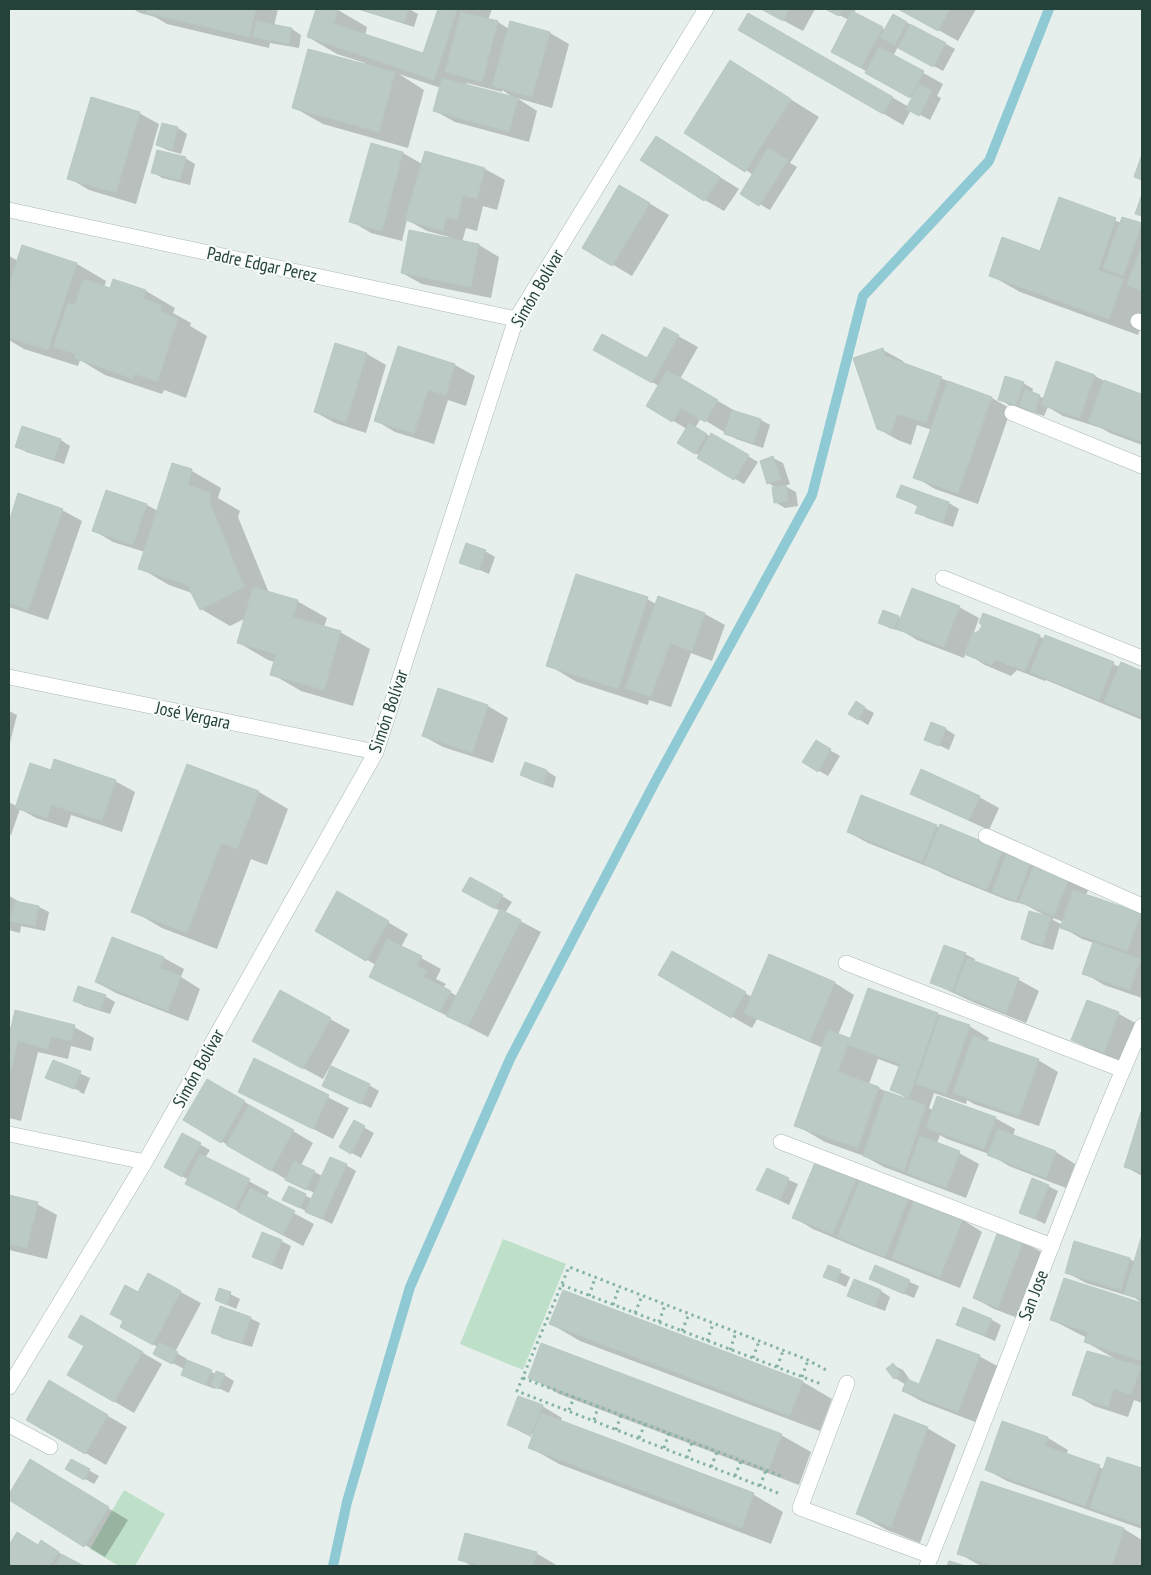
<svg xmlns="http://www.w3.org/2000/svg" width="1151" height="1575" viewBox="0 0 1151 1575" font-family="'PT Sans Narrow',sans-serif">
<rect width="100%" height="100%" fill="#e6efeb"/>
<!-- green -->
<path fill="#bfe0c8" d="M503,1239l63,25 -43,106 -63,-26z
M124,1490l41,24 -30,52h-16l-29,-17z"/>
<!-- shadow -->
<path fill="#0003" fill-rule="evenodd" d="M133,9h145l-4,17 18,3 9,6 -2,13 -29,-5 -1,5 -102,-24 -12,-7 -15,-4z
M318,9l20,1 29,17 -2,9 59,19 15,-46h53l-4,11 10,2 11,7 41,4 19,11 -17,64 -35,-10 20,13 -8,31 -74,-20 -20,-11 6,-23 -42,-14 25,16 -16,58 -85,-24 -30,-17 71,-42 1,-2 -28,-9 -29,-17zM467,83l35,9v-2l12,8 -48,-12z
M357,9h52l9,5 -4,13z
M762,9h53l-12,22z
M827,9h29l-2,4 31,17 8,-15 62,34 -12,22 -45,-24 -5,9 50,28 -6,12 4,2 -11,22 -19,-10 -8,15 -163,-95 9,-15 160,92 4,-9 -61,-35 -3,-43z
M901,9h75l-18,32z
M731,62l88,55 -29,46 7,4 -27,43 -28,-16 11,-19 -7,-5z
M139,113l20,11 -23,80 -47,-14 -20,-12z
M178,128l9,6 -6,20 -14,-4 -10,-5z
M656,137l83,52 -15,22 -19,-11z
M372,145l31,8 19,11 63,5 20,11 -8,30 -14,-4 -6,25 -11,-3 -4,14 17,3 20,12 -8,41 -69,-14 -20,-11 47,-34v-2l-22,-6 -20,-11 -5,21 -31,-8 -20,-12z
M185,158l10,6 -5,21 -28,-7 -9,-6z
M620,186l49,29 -37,61 -49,-29z
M1060,199l61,24 2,-5 19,7v99l-4,11 -118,-43 -30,-17 51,-23z
M23,246l54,18 29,17 -2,6 7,3 3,-9 32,10 29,17 -2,5 18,10 -1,3 17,10 -21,62 -22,-8 -2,4 -57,-19 -25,-15 -2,6 -54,-17 -15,-9v-84l9,5z
M678,336l20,11 -18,32 57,33 24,8 9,5 -7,23 -27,-9 -35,-21 -6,10 16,9 1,-2 46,27 -14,22 -45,-26 1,-2 -21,-13 8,-14 -39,-23 11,-20 -44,-25 32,-1z
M398,347l57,18 20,11 -9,30 -18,-6 -14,44 -39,-12 -20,-12z
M883,350l20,11 1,3 88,34 19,11 -33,95 -43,-15 -20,-12 17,-47 -15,-5 -6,20 -13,-5 -20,-11z
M367,354l19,11 -20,68 -31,-10 -20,-11z
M1057,363l38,13 11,6 35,13 1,-2v52l-32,-12 -9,-5 -38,-12 -15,-9 -4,9 -35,-11 -10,-6 24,-16 10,6 -1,4 13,6z
M23,428l38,12 9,6 -6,18 -38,-12 -9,-6z
M773,458l10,5 7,21 -5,2 11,6 2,14 -13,2 -10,-6 2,-14 -9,-5z
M173,464l19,7 29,17 -3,10 22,13 -2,6 31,76 28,8 30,17 -3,9 16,5 30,17 -17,57 -52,-15 -29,-17 3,-12 -7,-2 -29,-17 7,-25 -16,8 -29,-17 -9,-16 -23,-8 -29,-17 5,-16 -32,-10 -20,-12 54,-25 11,6z
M901,486l48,17 10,6 -6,18 -26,-9 -10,-6 2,-5 -21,-10z
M19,495l43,15 20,11 -34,99 -39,-13v-81z
M485,551l10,6 -6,17 -28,-12z
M658,597l47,17 20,11 -13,36 -21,-8 -20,54 -22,-7 -1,5 -71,-23 -29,-17 99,-66 9,5z
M959,607l20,11 -6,17 66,1 5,3 2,-3 74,31 1,-3 21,8v48l-96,-40 -1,1 -28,-11 -6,6 -26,-11 -19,-12 -2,5 -47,-18 -13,-8 -15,-4 -9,-6 18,-5 3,2z
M439,690l49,16 20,12 -15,45 -50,-16 -20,-11z
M856,703l18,10 -6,12 -18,-11z
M9,711l8,4 -8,32z
M946,729l9,6 -6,15 -23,-11z
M816,742l24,14 -12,20 -24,-14z
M526,764l21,7 9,6 -3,11 -22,-8 -9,-5z
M188,765l71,27 29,17 -21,56 -16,-6 -34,90 -55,-21 -29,-17z
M52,772l63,9 20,11 -13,40 -51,-17 -4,13 -31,-10 -16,-9 -9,26 -2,-1v-32l7,4z
M912,793l67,4 20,11 -10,22 -57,-26z
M936,826l66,25 87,37 -3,7 56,20v44l-2,1 2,1v37l-38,-13 -20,-12 10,-30 -12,-4 -22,-13 -7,24 -21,-6 -10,-5 24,-23 -20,-11 -19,-5 -62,-25 -9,-5 -68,-27 -20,-11zM1053,918l11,4 -1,3 -10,-5z
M471,878l41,24 -7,11 36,19 -53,105 -118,-61 6,-11 -60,-35 22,-37 70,41 -7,13 40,22 -5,10 10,5 -3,4 14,8 43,-85 -36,-21z
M9,896l13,7 17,4 10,5 -4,19 -24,-5 -1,7 -11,-3z
M113,939l51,19 20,11 -3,8 19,12 -12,32 -72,-28 -20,-11z
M672,952l80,45 18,-41 65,27 19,12 -16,40 14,5 86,-26 31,12 20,12 -2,4 51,18 20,12 -19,54 -65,-22 -7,-4 -1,4 -32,-11 -5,15 5,3 61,7 20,11 -2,7 43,16 19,12 -9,24 -57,-22 -20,-12 -42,-15 -7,-4 -3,8 22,10 20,11 -13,34 -82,-31 -20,-11 -39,-14 -29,-17 27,-77 -66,-29 -5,9 -93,-53zM878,1059l22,8 -8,23 13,7 -1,2 -35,-15z
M965,954l10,5 -1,3 45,18 20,11 -13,32 -51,-20 -43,-20z
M105,996l10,6 -5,12 -26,-8 -9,-6z
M1087,1002l32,12 20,11 -15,38 -31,-12 -20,-11z
M330,1019l20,11 -27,49 -49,-27z
M74,1027l20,11 -3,13 -20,-5 -3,13 -30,-7 -17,69 -12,-3v-89z
M255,1060l94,48 -16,31 -94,-48z
M53,1061l37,17 -6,16 -5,-2 1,-1 -25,-10v1l-8,-5z
M208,1080l105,63 -12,22 21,11 24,-11 10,6 -24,53 -38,-19 -4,-17 22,11 3,-6 -19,-8 -111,-65z
M369,1085l10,6 -8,17 -47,-22z
M1142,1114v62l-16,-9z
M354,1122l20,11 -13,25 -20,-11z
M183,1135l27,15 -5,8 64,34 -3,6 48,26 -11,22 -96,-51 -20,-11 2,-4 -24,-14z
M767,1170l31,14 -9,21 -31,-15z
M856,1178l107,42 19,12 -22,56 -102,-40 -45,-19 -20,-12z
M1048,1186l10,5 -13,33 -25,-12z
M9,1197l28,7 20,11 -10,44 -38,-9z
M1142,1240v63l-7,-5 -49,-15 -20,-11 9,-30 55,17 5,3z
M281,1241l10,5 -9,24 -28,-13z
M1023,1242l20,11 -25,65 -24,-9 -20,-11z
M829,1267l21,10 -4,10 -21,-10z
M875,1267l44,19 -5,12 -44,-19z
M149,1275l52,28 -26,49 12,7 -1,2 30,13 8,1 10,6 -5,12 -13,-6 -1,2 -23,-9 -10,-6 2,-5 -19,-10 -7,-12 -17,-9 -3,-44z
M1065,1279l77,26v98l-8,-3 -6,17 -34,-11 -20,-12 43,-34 -31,-18 1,-4 -35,-18z
M881,1291l9,6 -5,14 -26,-10z
M563,1292l240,90 29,17 -12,32 -240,-90 -29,-17z
M230,1294l10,5 -4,10 -20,-9z
M81,1317l81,47 -28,49 -65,-38 17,-29z
M250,1318l10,5 -8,24 -30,-9 -10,-6z
M992,1320l9,5 -6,16 -37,-16z
M979,1356l20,11 -21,56 -55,-21 -20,-11 3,-6 -11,-7 -2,-13 10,5 7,10 -1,1 11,4z
M530,1377l251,58 30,17 -12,33 -240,-91z
M49,1382l78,45 -21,38 -79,-46z
M542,1406l20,12 -2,4 194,73 29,17 -12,32 -212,-80 -30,-17 4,-9 -25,-13zM527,1430l7,5v2l-9,-4z
M1003,1423l45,15 20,12 -2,5 38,14 4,-11 34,12v59l-135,-48 -20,-11z
M927,1428l29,17 -36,98 -33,-13 -29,-16z
M30,1461l98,59 -23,37 -96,-58v-3z
M72,1461l27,15 -5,8 -27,-15z
M982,1482l142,47 18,11v26h-161l-23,-13z
M17,1534l22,12 2,-4 41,24h-73v-18z
M536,1553l22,13h-86l-13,-7z"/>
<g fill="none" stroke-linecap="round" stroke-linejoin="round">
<!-- stream -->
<path stroke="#8ec9d4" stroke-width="10" d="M333,1566l14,-64 63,-215 100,-228 145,-277 157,-287 51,-199 126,-135 60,-152"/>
</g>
<!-- building -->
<path fill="#bbcac4" stroke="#b8c9c2" d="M147,9h109l-7,28 -103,-24z
M316,9h22l-4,15 89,29 15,-44h19l-23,71 -127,-43z
M359,9h49l-4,14z
M761,9h28l-6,12z
M825,9h18l-4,7z
M898,9h52l-12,22z
M852,11l31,16 -22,41 -30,-16z
M461,12l37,9 -16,61 -37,-10z
M748,13l145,84 -10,17 -145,-84z
M893,14l14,8 -12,23 -15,-8z
M256,21l36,7 -3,16 -36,-7z
M510,21l40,11 -18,65 -40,-11z
M910,24l36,19 -13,24 -35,-19z
M879,47l45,24 -14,27 -45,-25z
M308,49l87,23 -16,60 -87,-24z
M730,60l61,39 -46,73 -61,-39z
M442,78l76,20 -9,34 -76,-21z
M919,84l13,7 -13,25 -13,-7z
M91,97l49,15 -24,81 -49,-14z
M162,123l16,4 -6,23 -16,-5z
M656,136l64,41 -16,24 -64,-41z
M371,143l32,9 -21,79 -33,-9z
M768,148l20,12 -29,46 -19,-12z
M157,150l29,7 -6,23 -29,-7z
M425,151l60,17 -8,31 -14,-4 -6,25 -11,-3 -3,14 -38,-11z
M1142,154v26l-8,-3z
M619,185l31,18 -38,63 -30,-18z
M1142,194v22l-7,-2z
M1059,197l57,21 -18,52 25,9 -14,40 -120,-43 13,-39 38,14z
M1122,217l20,6 -19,53 -20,-8z
M409,230l70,14 -8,43 -70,-14z
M22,245l55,18 -29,87 -39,-12v-53z
M1142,245v46l-15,-6z
M83,279l27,9 3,-9 33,11 -3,9 19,6 -2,6 18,7 -21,64 -22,-8 -2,5 -59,-21 1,-4 -22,-7 15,-44 7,2z
M664,327l15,8 -27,48 -59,-33 9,-16 45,24z
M335,343l32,10 -21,69 -32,-10z
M398,346l57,18 -9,31 -18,-5 -14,44 -40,-13z
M883,348l2,8 57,21 -16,46 -29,-9 -6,20 -14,-5 -24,-71z
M1056,361l39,14 -15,43 -39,-13z
M667,370l51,30 -13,22 -24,-14 -9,14 -26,-16z
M1005,376l19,6 -8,23 -18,-5z
M1104,380l37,14 1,-5v53l-54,-20z
M948,381l44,16 -34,96 -45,-15z
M1025,389l15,6 -5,17 -16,-6z
M732,410l29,9 -7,24 -30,-9z
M689,423l18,11 -12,20 -18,-11z
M22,426l39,13 -7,21 -39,-13z
M711,433l38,22 -15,25 -37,-22z
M773,456l8,23 -14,5 -7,-23z
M172,463l20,6 -4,16 23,8 -2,7 35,87 -44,23 -13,-25 -49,-16z
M786,485l2,16 -14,2 -2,-16z
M901,485l48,17 -6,20 -28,-9 3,-8 -22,-8z
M106,490l41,14 -14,41 -41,-14z
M18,493l45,16 -35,101 -19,-7v-81z
M466,543l20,7 -7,20 -20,-7z
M576,574l72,23 -30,92 -72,-23z
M253,587l45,13 -5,17 48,14 -17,59 -54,-15 6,-21 -39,-11z
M912,588l48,18 -16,41 -48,-18z
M658,596l47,17 -13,38 -22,-8 -19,54 -26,-9z
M883,610l16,6 -5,13 -16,-6z
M983,613l57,22 -15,36 -29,-11 -5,5 -27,-11 8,-20 7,-3 3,-6 -3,-2z
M1045,635l69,27 -15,38 -69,-28z
M1121,662l21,9v46l-38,-15z
M438,688l50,17 -16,48 -50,-17z
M856,701l9,6 -7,13 -10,-6z
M931,722l15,6 -7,18 -15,-6z
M816,740l15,9 -13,23 -16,-10z
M54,759l62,21 -14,41 -51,-16 -4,13 -32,-10 15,-45 21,7z
M525,762l22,8 -4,14 -23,-9z
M187,764l72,27 -22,58 -16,-6 -34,90 -56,-21z
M921,769l59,27 -11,24 -59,-26z
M861,795l76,30 -15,37 -75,-30z
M940,824l63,26 -16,40 -63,-26z
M1007,852l24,8 -15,41 -24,-9z
M1035,862l35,13 -16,41 -35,-14z
M470,877l33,18 -8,14 -33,-18z
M1073,890l68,23 -14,38 -67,-23z
M337,891l52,30 -23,40 -51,-30z
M15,901l24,5 -4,20 -25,-5z
M500,909l21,11 -53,106 -22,-10z
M1029,911l22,6 -8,28 -22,-6z
M112,937l52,20 -4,11 21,8 -13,35 -73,-29z
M387,939l35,17 -5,10 10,5 -3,6 27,14 -11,21 -71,-35z
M1093,942l47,17 -10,31 -48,-16z
M944,945l22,8 -14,38 -22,-8z
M672,951l74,41 -15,26 -73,-43z
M769,954l66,28 -25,59 -66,-28z
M967,958l52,20 -13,35 -52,-21z
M78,986l28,9 -6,15 -27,-9z
M868,988l70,25 -29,84 -19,-7 10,-26 -52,-19z
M280,990l51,28 -28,51 -51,-28z
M1087,1000l32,12 -15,41 -33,-13z
M15,1010l60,15 -4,16 -20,-5 -3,13 -30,-8 -9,37v-51l2,1z
M940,1015l30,10 -24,69 -30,-10z
M828,1030l22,8 -12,34 41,15 -21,61 -64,-22z
M973,1036l66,23 -20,57 -66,-23z
M254,1058l75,37 -16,34 -75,-37z
M53,1060l28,11 -7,18 -29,-11z
M331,1066l39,18 -9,20 -39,-18z
M207,1079l38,22 -24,42 -38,-23z
M885,1091l41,14 -22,66 -41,-15z
M937,1096l59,21 -12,32 -58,-21z
M249,1105l45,25 -23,41 -45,-26z
M1141,1112h1v61l-18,-6z
M354,1120l11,6 -14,28 -12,-7z
M998,1129l58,22 -10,27 -59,-23z
M182,1133l19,10 -19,34 -18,-10z
M920,1136l40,15 -14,37 -39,-15z
M200,1154l50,25 -15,30 -50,-25z
M330,1157l17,7 -25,55 -17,-7z
M816,1160l41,17 -24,57 -41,-16z
M294,1161l21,10 -9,19 -21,-10z
M767,1168l22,10 -9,22 -24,-10z
M861,1177l48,20 -24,60 -48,-20z
M1032,1178l17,7 -14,34 -16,-6z
M289,1186l17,8 -6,14 -18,-8z
M250,1188l45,23 -12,24 -45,-23z
M9,1195l29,7 -11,46 -18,-4z
M914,1200l49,19 -23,58 -48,-19z
M998,1231l25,10 -25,67 -25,-10z
M262,1232l20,8 -10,25 -20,-8z
M1142,1235v64l-18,-5z
M1074,1241l56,17 -9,32 -56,-17z
M828,1265l13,5 -5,12 -13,-5z
M875,1265l35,15 -6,14 -35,-15z
M148,1273l33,18 -28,54 -33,-18 3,-6 -13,-7 15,-29 13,7z
M1064,1278l78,25v58l-58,-19 4,-10 -38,-12z
M854,1279l27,11 -6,17 -28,-11z
M219,1288l12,4 -4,13 -12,-5z
M563,1290l240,91 -13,35 -241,-92z
M220,1306l31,11 -9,26 -31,-10z
M963,1307l29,12 -7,17 -29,-11z
M81,1315l62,37 -29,50 -47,-27 17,-29 -16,-9z
M937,1339l43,16 -22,57 -56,-21 5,-12 12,5z
M159,1342l19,10 -6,12 -19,-10z
M541,1343l241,91 -13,35 -241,-91z
M1087,1351l54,15 -10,29 -17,-6 -6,18 -36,-12z
M187,1360l25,10 -7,15 -24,-10z
M893,1363l8,11 -7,5 -8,-10z
M216,1371l9,3 -6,15 -8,-4z
M49,1380l59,35 -23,39 -59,-34z
M518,1396l25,9 -12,30 -24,-10z
M541,1413l213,80 -12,35 -214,-80z
M894,1414l34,13 -37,100 -35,-13z
M1002,1421l46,16 -3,9 55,19 -15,41 -100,-36z
M1107,1457l35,11v57l-52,-17z
M30,1459l79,48 -25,40 -75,-47v-6z
M71,1459l19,10 -6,11 -19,-11z
M981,1481l143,47 -12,38h-116l-39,-12z
M17,1532l21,13 3,-5 18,12 -9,14h-41v-21z
M465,1533l72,19 -4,14h-49l-26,-6z
M61,1554l23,12h-29z
M949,1561l17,5h-19z"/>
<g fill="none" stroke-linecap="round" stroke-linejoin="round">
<defs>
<path id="lane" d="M1138,321l4,2
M1012,413l130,53
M943,578l199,80
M986,836l156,70
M846,963l277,107
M781,1142l271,104
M847,1383l-47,125 131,48
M9,1425l41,22"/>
<path id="street" d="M9,210l507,109
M9,677l367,75
M9,1134l136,28
M9,1387l136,-225 231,-410 140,-433 190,-310
M927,1566c73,-180 137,-363 215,-540"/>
</defs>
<!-- lane casing -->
<use href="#lane" stroke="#a8b8b2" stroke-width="16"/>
<!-- street casing -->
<use href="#street" stroke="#a8b8b2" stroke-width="16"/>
<!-- path -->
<path stroke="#86b3a5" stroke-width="3" stroke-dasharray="2.5 4" stroke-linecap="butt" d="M562,1285l259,99
M589,1296l6,-18
M613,1305l6,-18
M635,1313l7,-17
M659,1322l6,-17
M682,1331l7,-17
M707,1341l6,-17
M730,1350l6,-18
M753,1358l6,-17
M777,1367l6,-16
M802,1377l6,-17
M523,1378l261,99
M569,1410l5,-13
M594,1420l4,-13
M616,1430l5,-15
M639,1438l6,-14
M664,1448l5,-15
M687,1458l5,-16
M711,1467l6,-15
M735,1476l6,-15
M760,1486l6,-16
M778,1493l-261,-102 52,-124 239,93 18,10"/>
<!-- lane -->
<use href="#lane" stroke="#fff" stroke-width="15"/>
<!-- street -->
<use href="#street" stroke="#fff" stroke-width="15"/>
</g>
<g text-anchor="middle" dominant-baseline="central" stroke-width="4" stroke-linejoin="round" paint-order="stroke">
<!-- street labels -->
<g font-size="18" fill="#24423a" stroke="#f7fbf9">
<text transform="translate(262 264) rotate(12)">Padre Edgar Perez</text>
<text transform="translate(537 288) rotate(-60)">Simón Bolívar</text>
<text transform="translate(388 711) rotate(-71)">Simón Bolívar</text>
<text transform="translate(193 715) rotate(12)">José Vergara</text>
<text transform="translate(198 1068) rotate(-61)">Simón Bolívar</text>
<text transform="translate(1033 1295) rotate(-69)">San Jose</text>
</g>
</g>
<!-- border -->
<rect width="1151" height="1575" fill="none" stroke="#24423a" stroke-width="20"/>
</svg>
